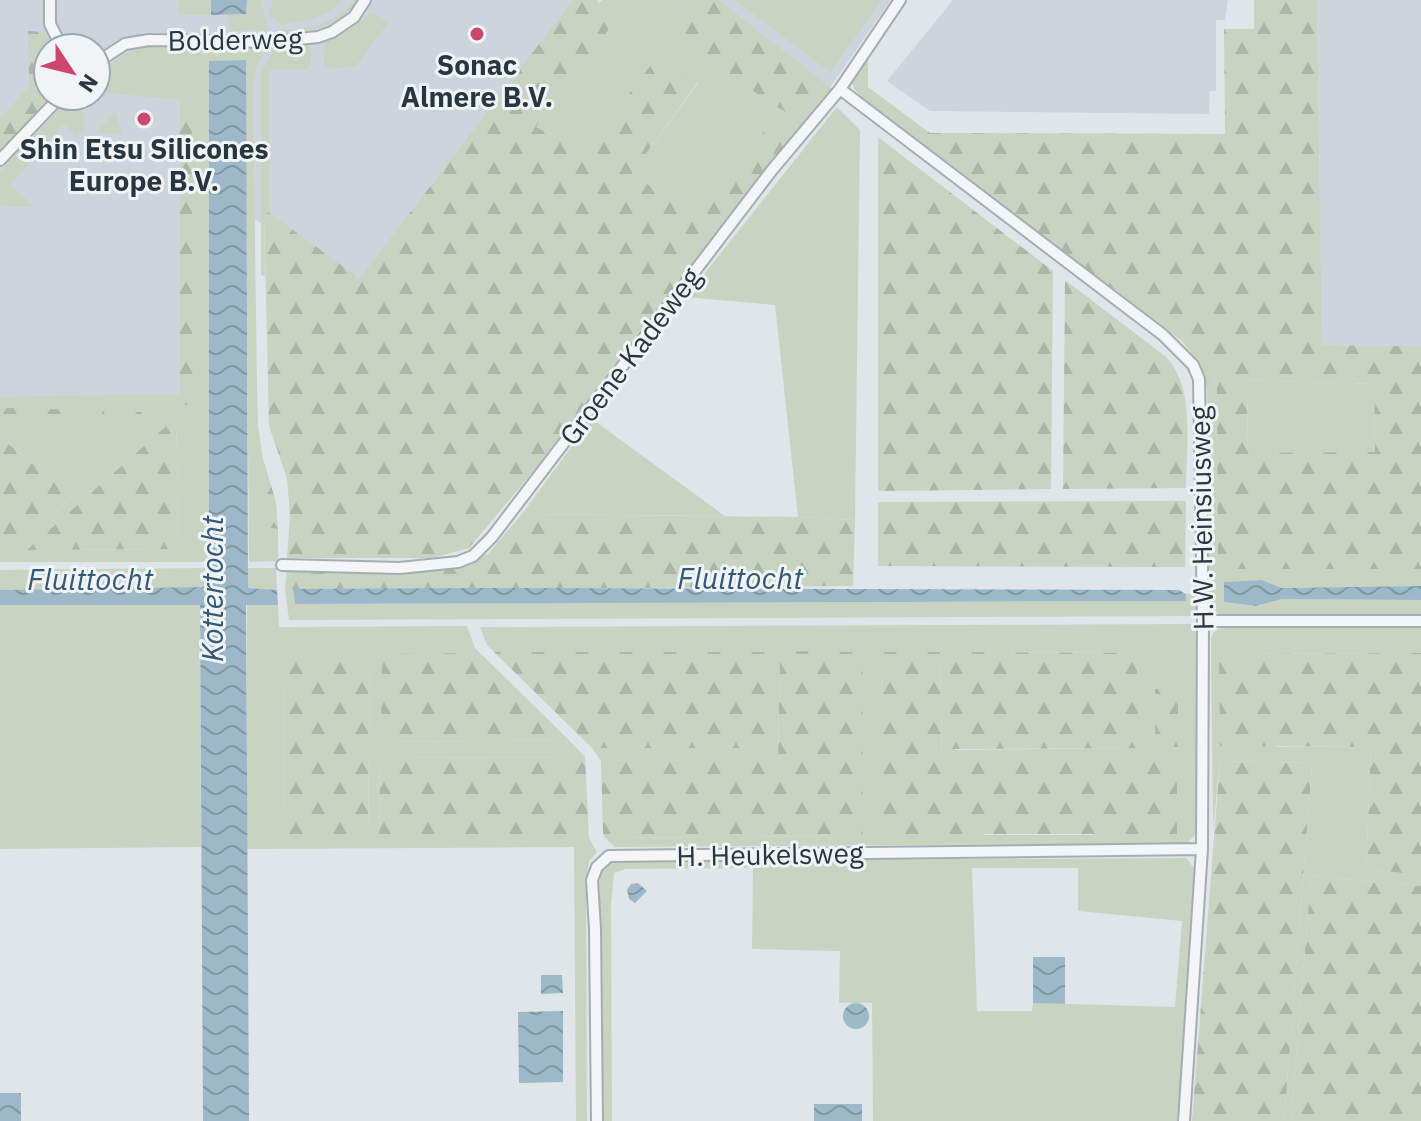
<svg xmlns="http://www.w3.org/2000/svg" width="1421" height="1121" viewBox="0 0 1421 1121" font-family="'IBM Plex Sans',sans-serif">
<defs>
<pattern id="forest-firs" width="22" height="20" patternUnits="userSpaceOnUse" patternTransform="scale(2)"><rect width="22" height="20" fill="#c8d3c2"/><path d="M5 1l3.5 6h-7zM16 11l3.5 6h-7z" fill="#acb6a8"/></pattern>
<pattern id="water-waves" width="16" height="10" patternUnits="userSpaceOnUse" patternTransform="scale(2)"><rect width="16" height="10" fill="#9cb8c9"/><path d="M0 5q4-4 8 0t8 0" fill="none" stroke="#7f96a5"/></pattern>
</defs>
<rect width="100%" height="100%" fill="#e0e5e9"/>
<!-- built -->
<path fill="#ced4db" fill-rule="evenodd" d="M0,0h599l-226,301 -143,-99 -1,205 -229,4zM48,48h48v48h-48z
M709,0h182l-65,93z
M953,0h275l-3,20h-9v71h-6l-1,23 -279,-3 -43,-30z
M1317,0h104v346l-99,-1z"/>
<!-- green -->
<path fill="#c8d3c2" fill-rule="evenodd" d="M178,0h33v15h-33z
M247,0h14l7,30 -39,1 -1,-16 18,-1z
M274,0h69c-17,18 -39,21 -62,25l-13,-11z
M354,0h4c-20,29 -49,31 -81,34l-1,-3c30,-4 59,-4 78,-31z
M602,0h85l-20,28 103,75 22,12 -27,15 -68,90 -65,-47 66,-90 -39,-29 -73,98 -50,-25 81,-110 -18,-14z
M735,0h147l-52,72z
M373,12l15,11 -32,43 -26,3 -6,-5 1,-22z
M307,44l4,4v17l-5,4 -37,1 1,138v5l-6,-3 1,66 -4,-1v-202c14,-29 14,-28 46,-29z
M143,47l122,1 -10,21 -2,31 4,284 1,41 5,34v68l15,2v32l-29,1 -4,-502 -36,1 1,501h-210v-11h12l60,-54 -72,-60v-40l180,-3v10l13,2 -1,-305 -83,-8 -13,-7v-12l30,-21zM172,421l4,3 2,60 -1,65 -149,1z
M868,49v54l-14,-14 -3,-10z
M72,96h9l4,32 -8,9 -13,-13 -54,61 25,22 -35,-1v-34z
M837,107l23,23 -5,390 -57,-3 -23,-212 -89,-8z
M115,112l7,21h-27z
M1207,363l5,4 5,21 2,181h202v17l-139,2 -20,-8 -37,2 -1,20 32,4 26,-7 139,1v15l-192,2 -10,-2 -9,-8 -3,-219 -8,-24z
M1236,380l138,4 1,69h-127l-1,-62h-11z
M592,419l133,97 -203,-2z
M209,568v20l-209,2v-20z
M248,568h28l1,22 -29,-2z
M285,589h8l2,15 891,-3v-7l14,-1v23l-911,4z
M247,604l31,1 1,22 188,-1 8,22 5,5 -14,1 -85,88 188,-2 16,17 -205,1 -1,80h210l8,14 -8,9 -3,23 1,237h-11l-2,-274 -327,2zM285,655h85l-2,184h-84z
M0,605h200l1,242 -201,2z
M1197,624l3,1 -1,206 -12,12 -572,4 -10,-9 258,-2v-184h-83l-2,108 -177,1 -9,-13h176v-96h-274l-7,-7 -7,-18zM940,652l2,109h235l-85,74h-108l-101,-112 -1,-62zM950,652l187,1 1,95 -183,2z
M1421,624v29l-202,1 57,93h95l-5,122 55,6v11l-110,-10 -20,245h-7l28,-355 -1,-3 -91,-2 -7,70 -2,-193 3,-6 11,-7z
M1186,858l10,13 -18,250h-305l-1,-118h-33l1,-52 -88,-2 1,-81 -127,1 -12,4 -3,33 1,215h-10l-3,-235 1,-14 9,-11zM972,868h106v43l104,10 -7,86 -142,-4 -1,8h-55z"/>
<!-- forest -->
<path fill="url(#forest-firs)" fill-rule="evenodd" d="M573,0h22l23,17 -82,110 50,24 73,-97 39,28 -66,91 65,47 68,-90 26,-15 -21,-12 -104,-74 21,-29h32l113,89 -196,247 -100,132 -67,80 -37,10h-145l3,-42 -3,-38 -18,-52 -5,-217 91,66 2,7z
M1254,0h63l5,345 99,1v223h-203l-1,-181 -5,-21 -5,-4 -8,1 -17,-23 -314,-238v-16l62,46 295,1 -1,-105h30zM1236,380l138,4 1,68 -127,1 -1,-63 -11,1z
M28,31l16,1 10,16h-6v48h7l-55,58v-35l29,-33z
M180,100l12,1 1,305 -13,-2z
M878,137l175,134 -2,218 -173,2z
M1065,280l100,76c31,30 21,92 21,132l-123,1z
M1,408l80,2v12l-80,-1z
M102,411l40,1 -1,11 -40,-1z
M172,421l4,2 2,61 -1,65 -150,1z
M0,437l72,60 -60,54h-12z
M263,459l13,43 2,27 -15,-2z
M1186,501l-1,66 -307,-1v-64z
M522,514l276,3 57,3 -2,66 -418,4 -150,-1 2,-20 166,-3 35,-12z
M780,651l83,1v184l-258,2 -2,-5 -2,-72 177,-2z
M494,652h274v96h-176z
M884,652h56l2,109 232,-2 3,2v73h-293l-2,-173z
M950,652l187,1 2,95 -189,1z
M480,653l89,87 -188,2 1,-88z
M1421,653v222l-55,-6 5,-122 -151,-1 -1,-92z
M285,654l85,1 -2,184h-84z
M1155,689l23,1v57l-23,-1z
M585,757l4,81 -210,1 1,-81z
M1220,761l91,2 1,3 -28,355h-92z
M1311,876l110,10v235h-130z"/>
<!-- water -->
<path fill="url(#water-waves)" d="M211,0h36l-1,14 -35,1z
M246,60l2,528 29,2 1,15h-32l3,516h-46l-3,-516h-200v-15l209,-3v-526z
M1262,580l20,8 139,-2v14l-139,-1 -26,7 -32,-4v-20z
M499,588l680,2 7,4v7l-891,3 -2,-15z
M638,883l9,8 -12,12 -6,-4 -2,-9 4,-6z
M1033,957h32v47l-32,-1z
M541,975h21l1,18 -22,1z
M843 1016a13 13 0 1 1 26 0a13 13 0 1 1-26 0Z
M563,1011v71l-44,1 -1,-71z
M0,1093h21v28h-21z
M814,1104h48v17h-48z"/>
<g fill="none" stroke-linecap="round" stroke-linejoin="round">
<defs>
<path id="minor" d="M50,0v24l12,24
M96,63l29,-19 24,-4 120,2 49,-5 14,-5 22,-15 11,-17
M840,89l323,246 30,30 6,14 4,242 -1,228 -18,272
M0,160l61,-64
M282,565l118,3 58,-6 15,-6 19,-19 280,-367 68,-81 60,-89
M1203,621h218
M597,1121l-2,-192 -3,-49 5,-13 12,-11 593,-7"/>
</defs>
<!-- minor casing -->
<use href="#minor" stroke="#a5adb3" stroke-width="14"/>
<!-- minor -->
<use href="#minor" stroke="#f3f5f7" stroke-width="10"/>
</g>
<!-- markers -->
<g fill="#cc476e" stroke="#f0f4f6" stroke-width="3">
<circle cx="477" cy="34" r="8"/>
<circle cx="144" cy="119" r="8"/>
</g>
<g text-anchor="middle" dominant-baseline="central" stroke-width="6" stroke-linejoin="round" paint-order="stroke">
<!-- street labels -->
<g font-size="28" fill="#293540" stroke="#f0f4f6">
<text transform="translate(235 39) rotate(-1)">Bolderweg</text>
<text transform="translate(630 356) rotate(-53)">Groene Kadeweg</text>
<text transform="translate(1201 518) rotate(-91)">H.W. Heinsiusweg</text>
<text transform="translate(770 854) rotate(-1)">H. Heukelsweg</text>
</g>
<!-- poi labels -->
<g font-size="28" font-weight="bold" fill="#293540" stroke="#f0f4f6">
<text x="477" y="64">Sonac<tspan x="477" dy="32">Almere B.V.</tspan></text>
<text x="144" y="148">Shin Etsu Silicones<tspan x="144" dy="32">Europe B.V.</tspan></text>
</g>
<!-- water labels -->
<g font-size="30" font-style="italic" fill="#345974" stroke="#f0f4f6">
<text x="740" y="577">Fluittocht</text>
<text x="90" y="578">Fluittocht</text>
<text transform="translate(211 589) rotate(-90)">Kottertocht</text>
</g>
</g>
<!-- north arrow -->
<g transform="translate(72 72) rotate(125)"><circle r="38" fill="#f0f4f6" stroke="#a0a8ad" stroke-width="2"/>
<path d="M0-6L14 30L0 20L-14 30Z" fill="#cc476e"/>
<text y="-12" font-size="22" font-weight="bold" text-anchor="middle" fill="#293540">N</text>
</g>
</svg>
